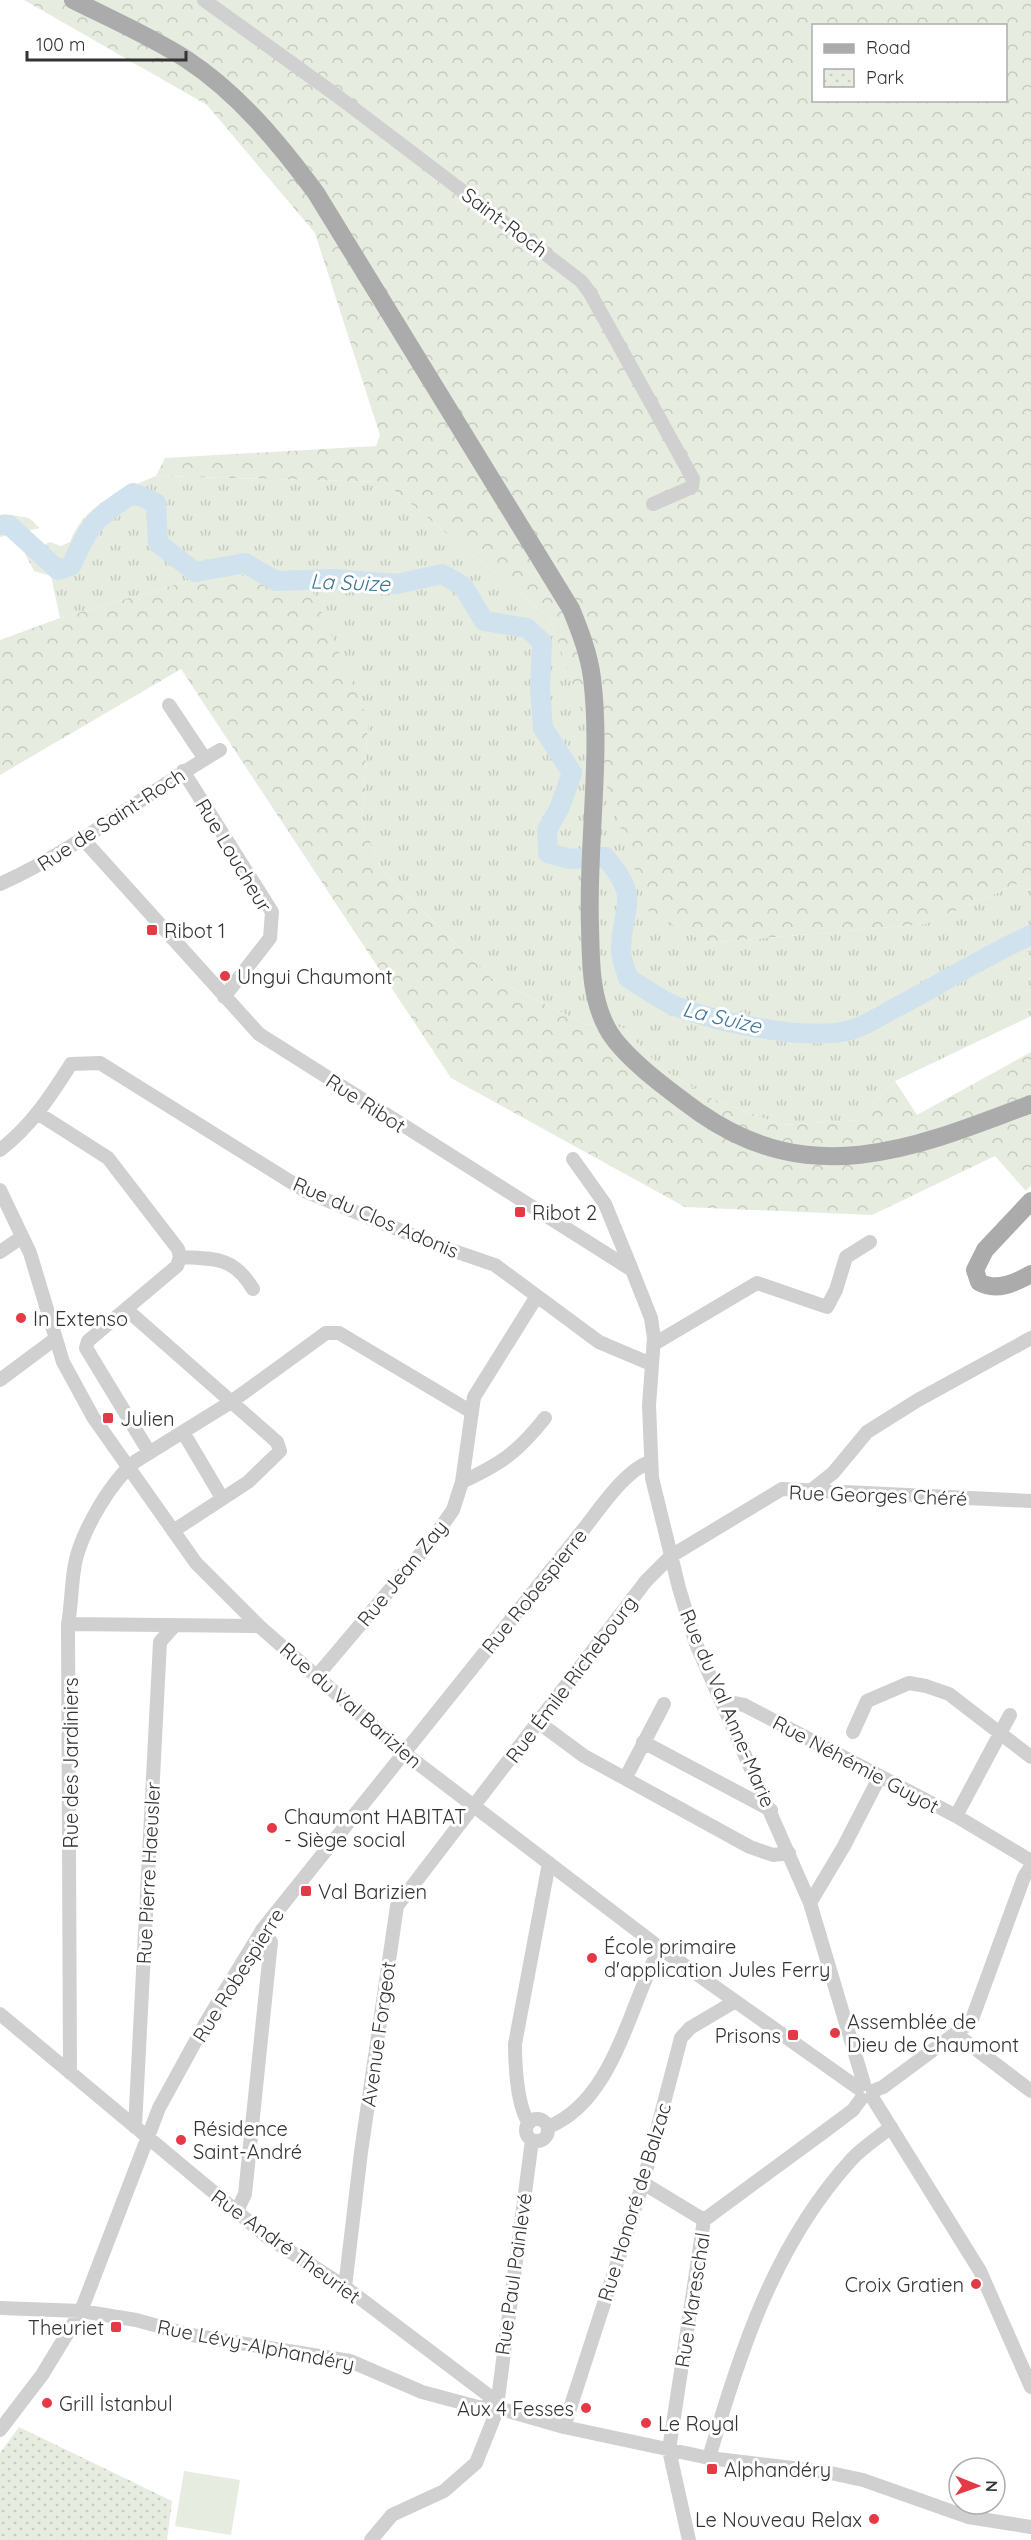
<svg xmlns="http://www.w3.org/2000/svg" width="1031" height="2540" viewBox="0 0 1031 2540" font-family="Quicksand,sans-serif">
<defs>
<pattern id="grass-tufts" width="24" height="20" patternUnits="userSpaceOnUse" patternTransform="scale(1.5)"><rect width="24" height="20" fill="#e6ecdf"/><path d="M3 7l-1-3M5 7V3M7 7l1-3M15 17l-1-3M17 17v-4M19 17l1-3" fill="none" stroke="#c6cbc0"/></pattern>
<pattern id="forest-crowns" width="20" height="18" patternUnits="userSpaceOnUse" patternTransform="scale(1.5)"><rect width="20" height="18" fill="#e6ecdf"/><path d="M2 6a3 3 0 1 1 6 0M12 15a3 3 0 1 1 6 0" fill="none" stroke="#c6cbc0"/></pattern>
<pattern id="park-dots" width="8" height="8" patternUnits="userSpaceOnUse" patternTransform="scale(1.5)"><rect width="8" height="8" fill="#e6ecdf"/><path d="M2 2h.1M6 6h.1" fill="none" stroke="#c6cbc0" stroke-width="1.8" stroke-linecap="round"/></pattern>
</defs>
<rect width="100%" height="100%" fill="#fff"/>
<!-- grass -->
<path fill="url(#grass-tufts)" d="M156,476l228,6 166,136 100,294 57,31 218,-19 106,-46v138l-136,65 -37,39 -77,5 -68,-26 -50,-29 -40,-42 -38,-4 -94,-46 -107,-105 -22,-50 6,-103 -173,-141 -135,39 -9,-42 -17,-5 -9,-17 25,-12 11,4 9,-4c14,-38 51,-51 86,-66z"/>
<!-- forest -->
<path fill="url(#forest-crowns)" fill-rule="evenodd" d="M24,0h1007v878l-106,46 -218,19 -58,-31 -99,-294 -166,-136 -228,-6 9,-18 211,-12 4,-11 -65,-202 -108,-128zM814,26h192v74h-192z
M5,514l24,4 11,10 -40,9v-22z
M245,575l68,17 55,128 -6,103 22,50 107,105 94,46 38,4 40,42 50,29 68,26 77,-5 37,-39 22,34 114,-63v133l-5,6 -31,-35 -123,59 -187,-8 -234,-129 -270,-409 -181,106v-135l60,-22 135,-39z"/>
<!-- park -->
<path fill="url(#park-dots)" d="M19,2427l153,74 -5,39h-167v-87z"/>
<!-- garden -->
<path fill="#e6ecdf" d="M184,2471l56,9 -9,55 -56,-9z"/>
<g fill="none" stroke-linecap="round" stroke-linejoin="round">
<!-- river -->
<path stroke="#cfe2ee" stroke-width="20" d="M0,525h9l49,45 13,-4c19,-42 23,-47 62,-73l23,10 2,40 37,29 50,-9 31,18 58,-2 63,5 45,-10 21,12 21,35 43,7 15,14 -2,47 3,39 29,45 -13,36 -12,21 1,23 22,6 35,-2c37,43 17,46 16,93 0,9 5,20 7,28 15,9 31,21 47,28 42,16 135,37 179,23 14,-5 28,-14 41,-21 46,-24 89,-52 136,-73"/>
<!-- minor -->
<path stroke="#d0d0d0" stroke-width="14" d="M204,0l132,95 245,186 9,12 103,186 -1,8 -39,17
M169,705l36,54
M183,771l89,141 -2,26 -46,59
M82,838l177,196 373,236 19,48 3,20 -5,67 3,73 27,110 17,56 114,259 54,181
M0,884c78,-35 146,-91 220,-134
M39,1114l69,44 70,91 2,8 -3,9 -89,75 -2,7 63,104
M0,1150c31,-24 50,-53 71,-86l29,-1 207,129 124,51 64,22 104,77 52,22
M573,1159l32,45 27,66
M0,1190l30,63 33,109 30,55 103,146 63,63 144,126 257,196 198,140
M0,1252l22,-15
M180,1257c35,2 53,-1 73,32
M126,1309l151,133 3,9 -32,31 -75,49
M654,1344l103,-61 70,24 9,-17 10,-33 24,-15
M0,1380l55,-41
M183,1432l39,66
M462,1482c40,-19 55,-29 83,-64
M813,1489l20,-16 34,-41 51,-32 113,-62
M68,1624l191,2
M316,1677l116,-137 21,-30 9,-28 12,-85 63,-101
M722,1701l22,4 212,111 75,45
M538,1722l46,34 166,91 23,8 16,-2
M853,1732l14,-31 42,-18 17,3 23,8 82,63
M643,1742l128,68
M626,1777l38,-73
M956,1816l54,-101
M810,1903l34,-57 36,-70
M0,2014l266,222 79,51 151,114
M956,2034l75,57
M70,2073l-2,-449c4,-21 3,-44 8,-65 8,-31 35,-78 60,-98l95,-59 95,-69h13l131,78
M873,2091l10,-4 88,-65 53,-145 7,-11
M872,2097l108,174 51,116
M526 2130a11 11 0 1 1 22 0a11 11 0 1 1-22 0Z
M529,2123c-12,-17 -14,-58 -14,-79l34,-181
M135,2127l25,-485 15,-17
M548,2127c66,-26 81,-122 112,-179
M643,2183l61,37
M236,2213l9,-19 26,-252 -9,-12
M345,2287l16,-135 36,-246 249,-325 25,-25 111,-67 249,12
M0,2308l81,3 55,9 55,15 159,26 72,31 56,15 20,1 66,19 145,31 117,14 37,8 105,37 63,10
M497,2406l35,-266
M564,2427l79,-244 38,-145 9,-10 44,-26
M0,2430l42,-55 39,-64 78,-203 46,-84 57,-94 321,-400c16,-20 42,-60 67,-68
M709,2458c31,-107 66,-215 143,-299 11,-12 27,-22 39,-32
M371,2540l21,-25 52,-24 32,-28 22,-55
M689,2540l-20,-90 35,-230 121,-89 28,-21 8,-11"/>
<!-- major -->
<path stroke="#ababab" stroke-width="18" d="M73,0c38,19 77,36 113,59 52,34 94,85 130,134l255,416c9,22 18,45 21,69 10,79 -5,167 -2,249 1,34 0,69 17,101 15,29 67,66 93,85 112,78 216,35 331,-9
M1031,1201l-46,49 -10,20 4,12c17,10 36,1 52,-8"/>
</g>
<!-- markers -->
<g fill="#e63946" stroke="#fff" stroke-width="2">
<rect x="146" y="924" width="12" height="12" rx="3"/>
<circle cx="225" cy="976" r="6"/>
<rect x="514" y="1206" width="12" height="12" rx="3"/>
<circle cx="21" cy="1318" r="6"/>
<rect x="102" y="1412" width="12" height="12" rx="3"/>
<circle cx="272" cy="1828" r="6"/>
<rect x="300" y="1885" width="12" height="12" rx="3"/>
<circle cx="592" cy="1958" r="6"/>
<circle cx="835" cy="2033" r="6"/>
<rect x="787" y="2029" width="12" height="12" rx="3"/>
<circle cx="181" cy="2140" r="6"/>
<circle cx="976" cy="2284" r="6"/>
<rect x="110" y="2321" width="12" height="12" rx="3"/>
<circle cx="47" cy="2403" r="6"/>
<circle cx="586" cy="2408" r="6"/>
<circle cx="646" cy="2423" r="6"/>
<rect x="706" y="2463" width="12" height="12" rx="3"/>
<circle cx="874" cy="2519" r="6"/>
</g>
<g text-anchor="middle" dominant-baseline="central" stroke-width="6" stroke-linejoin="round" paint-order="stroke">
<!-- street labels -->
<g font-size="20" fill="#333" stroke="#fff">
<text transform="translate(505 222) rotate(37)">Saint-Roch</text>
<text transform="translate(111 819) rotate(-33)">Rue de Saint-Roch</text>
<text transform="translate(234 855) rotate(59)">Rue Loucheur</text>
<text transform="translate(366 1103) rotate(33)">Rue Ribot</text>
<text transform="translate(376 1217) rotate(23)">Rue du Clos Adonis</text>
<text transform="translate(878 1495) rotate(2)">Rue Georges Chéré</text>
<text transform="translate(402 1573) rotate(-51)">Rue Jean Zay</text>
<text transform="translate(534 1591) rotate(-51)">Rue Robespierre</text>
<text transform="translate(571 1679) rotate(-53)">Rue Émile Richebourg</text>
<text transform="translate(351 1705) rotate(41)">Rue du Val Barizien</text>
<text transform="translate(728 1708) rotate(67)">Rue du Val Anne-Marie</text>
<text transform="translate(70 1763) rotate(-90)">Rue des Jardiniers</text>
<text transform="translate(856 1764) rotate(28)">Rue Néhémie Guyot</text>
<text transform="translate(148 1873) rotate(-87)">Rue Pierre Haeusler</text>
<text transform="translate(238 1975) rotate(-58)">Rue Robespierre</text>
<text transform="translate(378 2034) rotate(-82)">Avenue Forgeot</text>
<text transform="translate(634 2202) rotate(-73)">Rue Honoré de Balzac</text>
<text transform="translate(286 2246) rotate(36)">Rue André Theuriet</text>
<text transform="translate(513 2274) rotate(-82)">Rue Paul Painlevé</text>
<text transform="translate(692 2300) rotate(-81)">Rue Mareschal</text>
<text transform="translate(256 2345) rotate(11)">Rue Lévy-Alphandéry</text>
</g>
<!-- poi labels -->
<g font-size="20" fill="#333" stroke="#fff" text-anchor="start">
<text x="164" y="930">Ribot 1</text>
<text x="237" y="976">Ungui Chaumont</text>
<text x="532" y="1212">Ribot 2</text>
<text x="33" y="1318">In Extenso</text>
<text x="120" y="1418">Julien</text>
<text x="284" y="1816">Chaumont HABITAT<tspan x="284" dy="23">- Siège social</tspan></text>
<text x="318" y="1891">Val Barizien</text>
<text x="604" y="1946">École primaire<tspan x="604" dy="23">d'application Jules Ferry</tspan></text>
<text x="847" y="2021">Assemblée de<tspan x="847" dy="23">Dieu de Chaumont</tspan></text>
<text x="781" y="2035" text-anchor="end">Prisons</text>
<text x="193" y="2128">Résidence<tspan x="193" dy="23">Saint-André</tspan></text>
<text x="964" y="2284" text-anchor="end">Croix Gratien</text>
<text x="104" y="2327" text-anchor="end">Theuriet</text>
<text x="59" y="2403">Grill İstanbul</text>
<text x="574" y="2408" text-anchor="end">Aux 4 Fesses</text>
<text x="658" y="2423">Le Royal</text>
<text x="724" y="2469">Alphandéry</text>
<text x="862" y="2519" text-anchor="end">Le Nouveau Relax</text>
</g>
<!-- water labels -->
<g font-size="21" font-style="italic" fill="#3f7597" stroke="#fff">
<text transform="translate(350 582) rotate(2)">La Suize</text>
<text transform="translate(722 1017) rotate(13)">La Suize</text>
</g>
</g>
<!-- legend -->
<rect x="812" y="24" width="195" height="78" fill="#ffffff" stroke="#adadad" stroke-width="1.5"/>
<rect x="824" y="44" width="30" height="9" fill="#ababab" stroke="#adadad" stroke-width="1.5"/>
<text x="866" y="54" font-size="18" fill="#333333">Road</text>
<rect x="824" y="69" width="30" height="18" fill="url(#park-dots)" stroke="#adadad" stroke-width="1.5"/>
<text x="866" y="84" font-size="18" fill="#333333">Park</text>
<!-- north arrow -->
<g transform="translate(977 2486) rotate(91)"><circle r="28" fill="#ffffff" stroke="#adadad" stroke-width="1.5"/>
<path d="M0-4.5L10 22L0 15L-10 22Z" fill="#e63946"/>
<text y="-9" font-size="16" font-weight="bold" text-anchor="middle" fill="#333333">N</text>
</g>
<!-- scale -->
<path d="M27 51v9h159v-9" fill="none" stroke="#333333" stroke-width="3"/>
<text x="36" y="51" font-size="18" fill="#333333" stroke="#ffffff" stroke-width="4.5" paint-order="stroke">100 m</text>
</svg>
